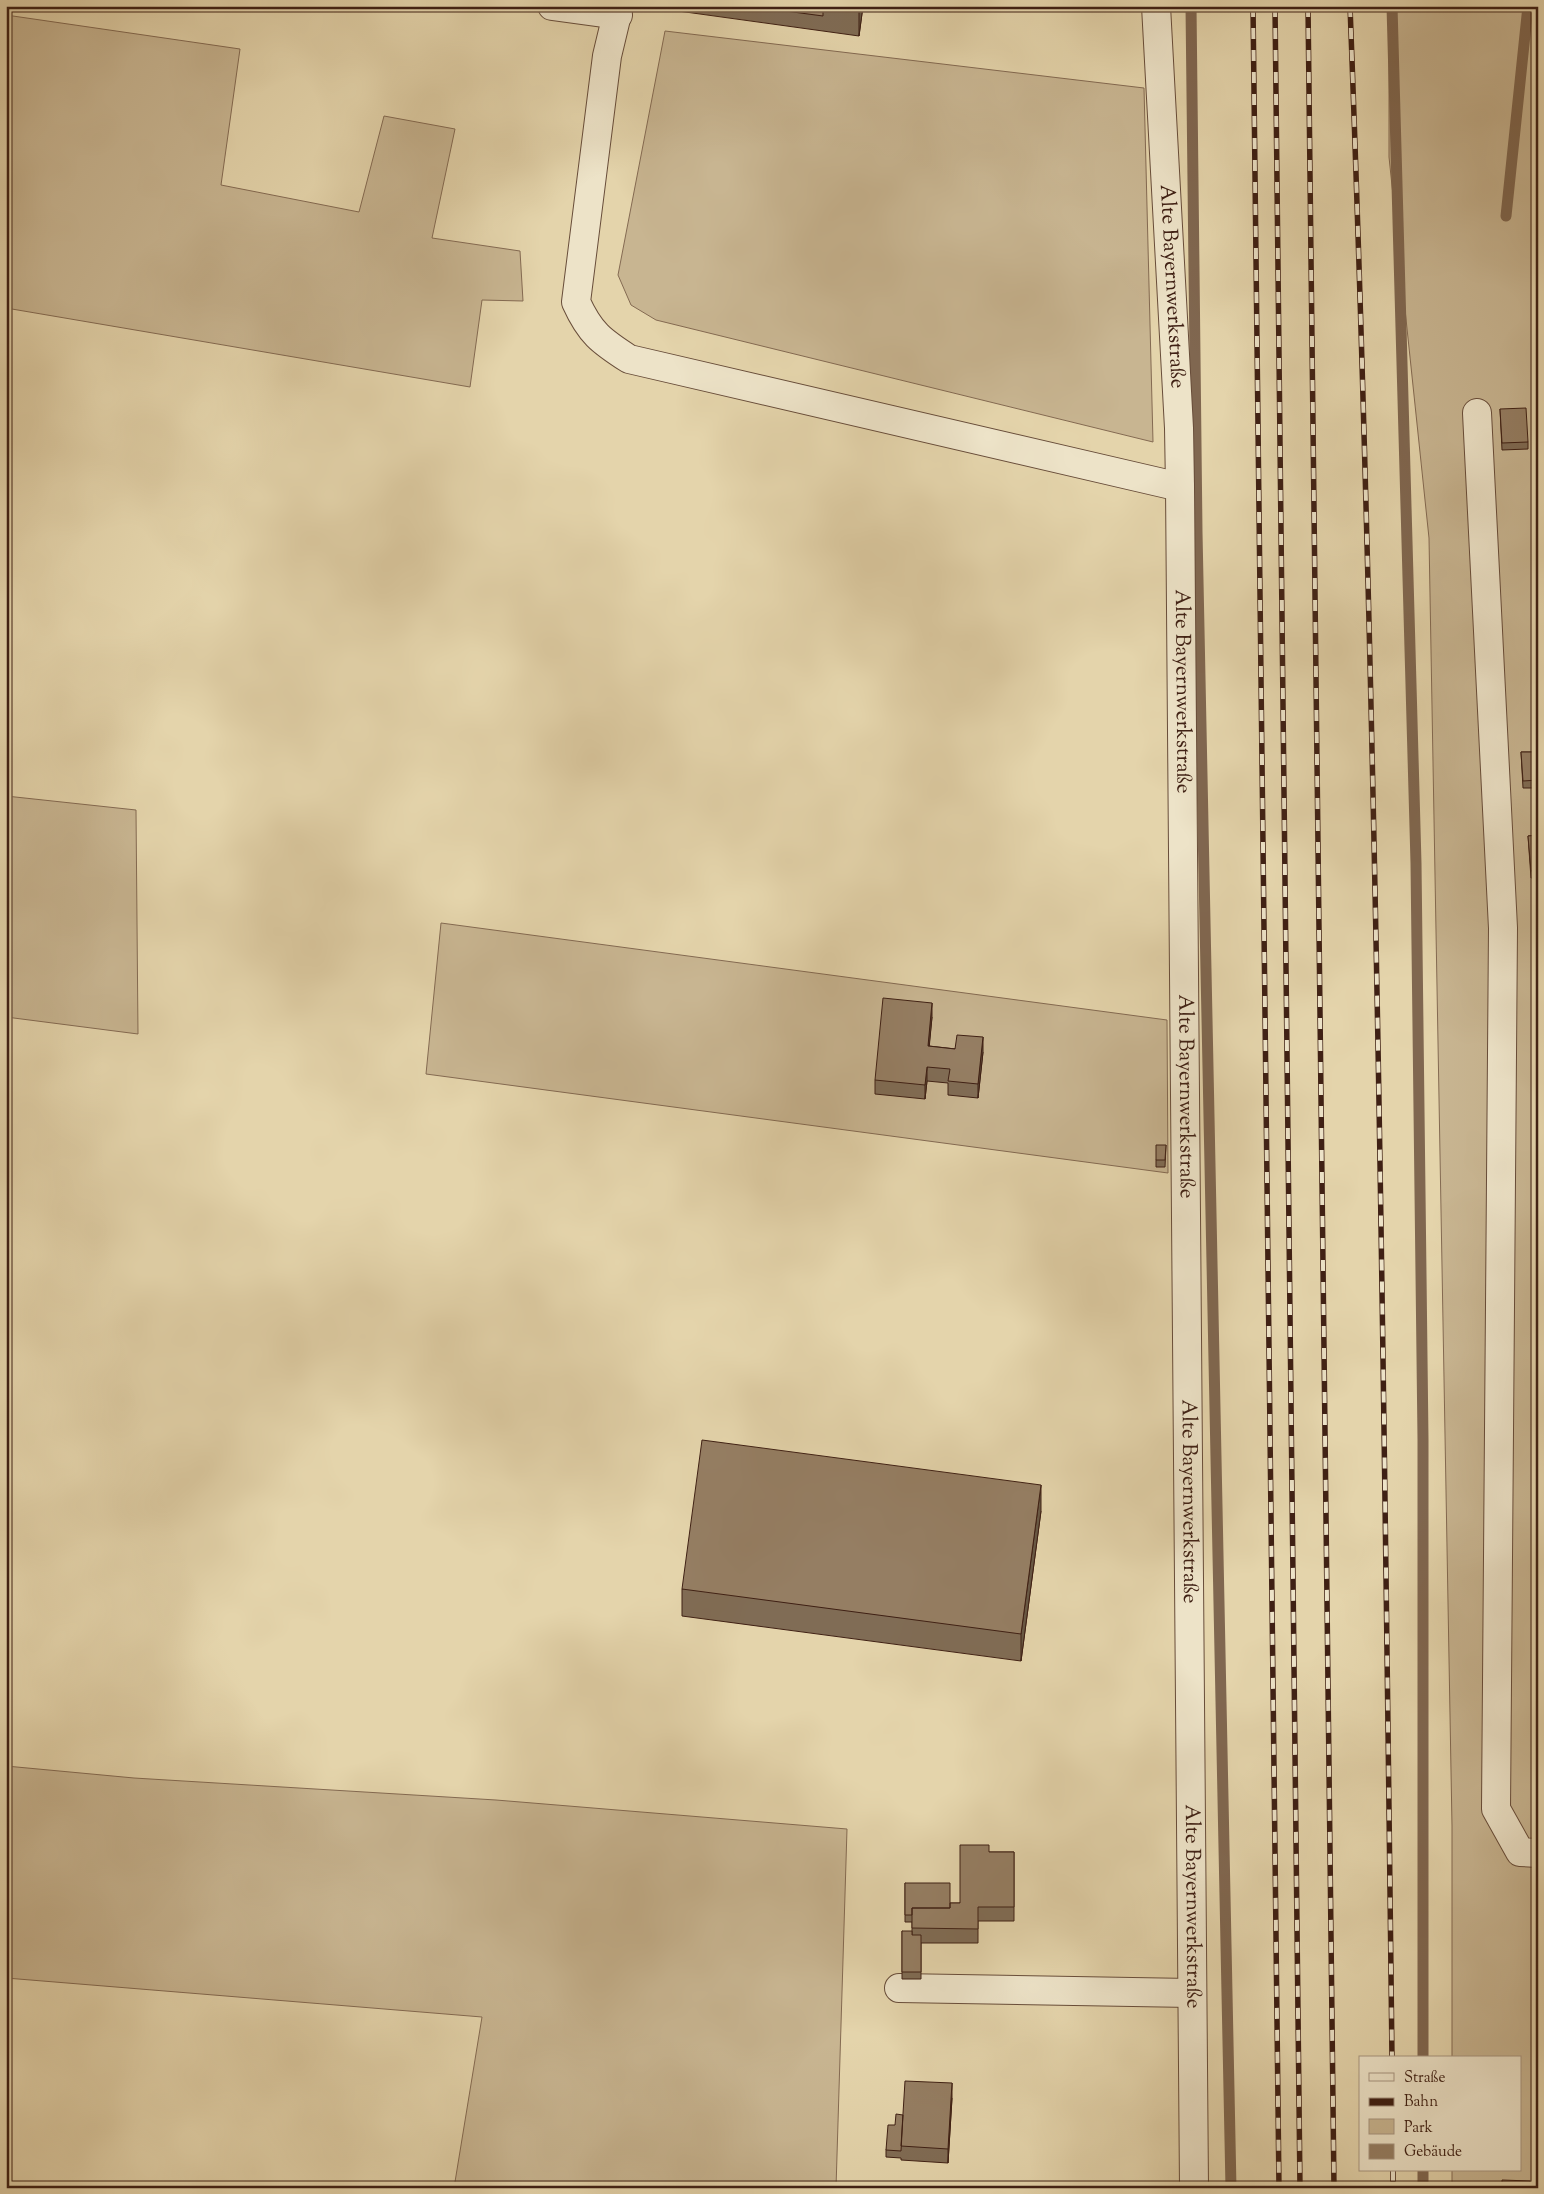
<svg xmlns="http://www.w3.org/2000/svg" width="1544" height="2194" viewBox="0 0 1544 2194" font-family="'Sorts Mill Goudy',serif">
<rect width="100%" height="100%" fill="#e4d4ab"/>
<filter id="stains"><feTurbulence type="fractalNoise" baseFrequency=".004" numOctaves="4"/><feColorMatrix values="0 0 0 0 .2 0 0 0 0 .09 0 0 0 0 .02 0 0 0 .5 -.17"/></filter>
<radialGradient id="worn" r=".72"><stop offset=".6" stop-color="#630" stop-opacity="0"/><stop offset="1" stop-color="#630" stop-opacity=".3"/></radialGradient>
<!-- green -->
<path fill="#c8b591" stroke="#846a52" d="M1389,6h149v2182h-86v-18h68v-112h-68v-232l-23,-1288 -40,-381z
M6,15l234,34 -19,136 138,27 25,-96 71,13 -23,109 88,13 3,50 -41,-1 -12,87 -464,-79z
M665,31l479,57 9,354 -497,-122 -25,-15 -13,-30z
M6,796l130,14 2,224 -132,-17z
M441,923l726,97 1,153 -742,-99z
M6,1766l128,12 362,22 351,29 -11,359h-382l28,-171 -476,-39z"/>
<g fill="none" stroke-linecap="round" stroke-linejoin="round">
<!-- stream -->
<path stroke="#806750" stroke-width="11" d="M1191,6l6,526 34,1656
M1392,6l24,857 7,576v619
M1506,216l22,-210
M1423,2170v18"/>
<defs>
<g id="minor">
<path d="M552,6l66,9"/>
<path d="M619,6l-12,50 -31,246c14,31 25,39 53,57l551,128"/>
<path id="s1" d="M1156,6l23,422 1,59 14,1701"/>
<path d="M1477,413l26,515 -7,881 24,43 18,1"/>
<path d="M899,1988l292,5"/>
</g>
</defs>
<!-- minor casing -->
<use href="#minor" stroke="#684d3a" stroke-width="30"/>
<!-- minor -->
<use href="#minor" stroke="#ede3c8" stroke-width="28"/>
<defs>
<path id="rail" d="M1253,6l26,2182
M1275,6l25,2182
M1308,6l26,2182
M1350,6c26,684 34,1368 42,2052
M1393,2170v18"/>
</defs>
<!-- rail casing -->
<use href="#rail" stroke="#3f2014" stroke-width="5.5"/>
<!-- rail -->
<use href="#rail" stroke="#ede3c8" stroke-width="4" stroke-dasharray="11" stroke-linecap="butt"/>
</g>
<!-- wall -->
<path fill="#806c55" stroke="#3f2014" d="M642,6h221l-4,30z
M1500,409l28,33v7l-26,1z
M1521,752h17v36h-15z
M1538,835v42l-7,1 -3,-42z
M1534,958h4v48l-2,1z
M932,1017l-3,29 54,6 -5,46 -30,-3v-12l-21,-2 -2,18 -50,-5v-14z
M1166,1145l-1,22h-9v-7z
M1041,1511l-20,150 -339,-45v-27z
M989,1852h25v69h-36v22h-57v36h-19v-48l10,4v-13h-7v-39l45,20h10z
M952,2098l-4,65 -47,-3v-2l-15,-1v-7l9,-25z"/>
<!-- shaded-wall -->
<path fill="#685845" stroke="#3f2014" d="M860,6h3l-4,30v-27z
M932,1003v14l-4,43v-14z
M983,1037v15l-5,46v-14z
M927,1067v14l-2,18v-14z
M1041,1485v26l-20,150v-27z
M952,2083v15l-4,65v-14z"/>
<!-- building -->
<path fill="#957e63" stroke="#3f2014" d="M748,6h75v10z
M843,6h17l-1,3z
M1526,408l2,34 -26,1 -2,-34z
M1521,752h17v28l-15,1z
M1538,835v35l-7,1 -3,-35z
M1534,958h4v41h-2z
M883,998l49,5 -4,43 27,3 2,-14 26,2 -5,47 -30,-3 2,-12 -23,-2 -2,18 -50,-5z
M1156,1145h10l-1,15h-9z
M702,1440l339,45 -20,149 -339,-45z
M960,1845h29v7h25v55h-36v22l-66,-1v-20h38v-5h10z
M905,1883h45v25h-38v7h-7z
M902,1931h10v4h9v37h-19z
M905,2081l47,2 -4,66 -47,-3z
M896,2114l7,1 -2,36 -15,-1 2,-25h7z
M1502,2180l28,1v7h-28z"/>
<g text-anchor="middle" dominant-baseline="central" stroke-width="5" stroke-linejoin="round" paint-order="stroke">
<!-- street labels -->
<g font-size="21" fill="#3f2014" stroke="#ede3c8">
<text stroke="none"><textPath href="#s1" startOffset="281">Alte Bayernwerkstraße</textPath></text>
<text stroke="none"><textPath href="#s1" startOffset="686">Alte Bayernwerkstraße</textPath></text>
<text stroke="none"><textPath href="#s1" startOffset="1091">Alte Bayernwerkstraße</textPath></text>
<text stroke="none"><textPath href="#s1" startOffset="1496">Alte Bayernwerkstraße</textPath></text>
<text stroke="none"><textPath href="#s1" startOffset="1901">Alte Bayernwerkstraße</textPath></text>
</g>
</g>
<!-- margin -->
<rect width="1544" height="2194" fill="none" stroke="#e4d4ab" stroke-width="25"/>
<rect x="8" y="8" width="1529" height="2179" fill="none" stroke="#3f2014" stroke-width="2.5"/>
<rect x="12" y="12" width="1519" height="2169" fill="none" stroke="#3f2014"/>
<!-- legend -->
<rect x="1359" y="2056" width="162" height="115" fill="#ede3c8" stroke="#a79580"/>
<rect x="1369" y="2073" width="25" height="8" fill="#ede3c8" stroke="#a79580"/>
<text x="1404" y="2082" font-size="15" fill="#3f2014">Straße</text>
<rect x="1369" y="2098" width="25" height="8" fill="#3f2014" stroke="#a79580"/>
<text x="1404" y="2106" font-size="15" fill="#3f2014">Bahn</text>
<rect x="1369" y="2119" width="25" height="15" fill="#c8b591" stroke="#a79580"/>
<text x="1404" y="2132" font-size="15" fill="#3f2014">Park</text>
<rect x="1369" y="2144" width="25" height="15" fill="#957e63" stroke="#a79580"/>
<text x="1404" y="2156" font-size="15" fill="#3f2014">Gebäude</text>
<rect width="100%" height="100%" filter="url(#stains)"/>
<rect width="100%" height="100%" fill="url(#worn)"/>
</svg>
